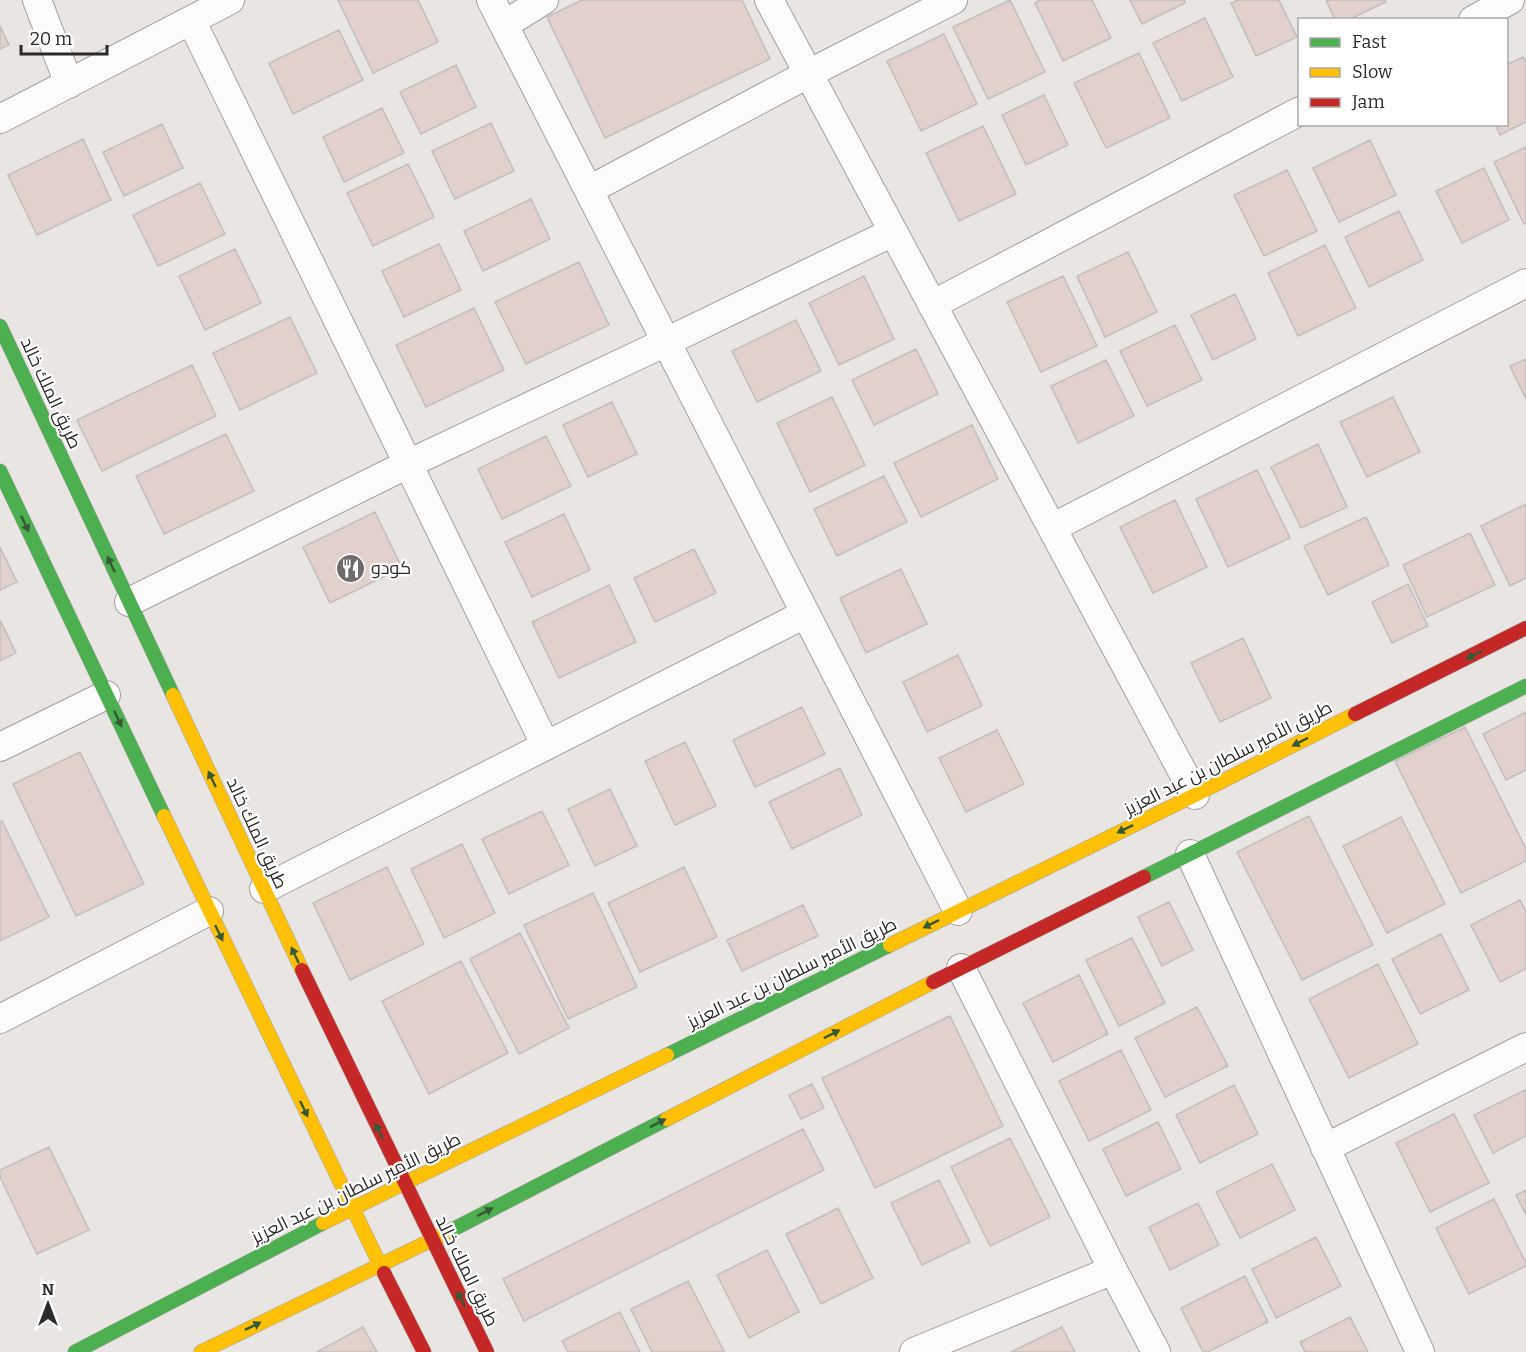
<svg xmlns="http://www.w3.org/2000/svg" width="1526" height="1352" viewBox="0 0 1526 1352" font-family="Bitter,Cairo,serif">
<rect width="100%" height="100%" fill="#e8e5e3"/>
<!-- building -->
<path fill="#e1d0cb" stroke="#c1bebe" stroke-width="1.5" d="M338,0h80l20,42 -65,31z
M582,0h160l28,59 -165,79 -58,-121z
M1010,0l35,72 -57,27 -35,-72z
M1040,0h52l19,38 -48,23 -28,-58z
M1130,0h54l1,3 -43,21z
M1238,0h41l18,37 -41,19 -25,-53z
M1326,0h59l1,2 -38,18h-13z
M1205,18l28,59 -51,24 -29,-58z
M0,26l9,19 -9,4z
M339,30l24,50 -70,34 -24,-51z
M944,34l33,70 -56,27 -34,-70z
M1139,53l31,65 -64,30 -32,-65z
M1523,57l3,5v60l-26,13 -5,-11h11v-59z
M456,65l20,42 -55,27 -21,-42z
M1044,95l24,50 -42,20 -24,-50z
M382,108l22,45 -60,29 -21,-45z
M491,123l23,48 -59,28 -23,-48z
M162,124l21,44 -59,28 -21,-44z
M983,126l33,68 -57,27 -33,-68z
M83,139l28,61 -74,35 -29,-60z
M1370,140l26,55 -57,27 -26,-54z
M1526,147v76l-2,1 -30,-62z
M408,164l26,53 -61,29 -26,-53z
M1484,168l25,52 -47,23 -26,-52z
M1287,170l30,61 -53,25 -30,-61z
M200,183l25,51 -67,32 -25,-51z
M531,199l19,40 -67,32 -19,-40z
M1399,211l24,49 -54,27 -24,-50z
M439,244l22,46 -57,27 -22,-46z
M1325,245l31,63 -58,28 -30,-63z
M235,249l26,54 -56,27 -26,-54z
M1128,252l29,60 -52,25 -28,-61z
M579,262l30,63 -83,39 -31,-62z
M864,276l30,63 -55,26 -30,-62z
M1063,276l34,70 -56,26 -34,-70z
M1235,294l21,45 -43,21 -22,-45z
M474,308l30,62 -78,37 -30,-62z
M290,317l27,56 -77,37 -27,-57z
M796,320l25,51 -64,31 -25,-51z
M1175,325l27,55 -55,26 -27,-55z
M916,349l22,45 -64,31 -22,-45z
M1526,359v40l-16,-33z
M1106,360l28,56 -56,27 -27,-57z
M192,365l24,51 -114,55 -25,-51z
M832,397l33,68 -55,27 -33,-69z
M1393,397l27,55 -53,25 -27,-55z
M612,402l25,52 -49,23 -25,-52z
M972,425l26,54 -77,38 -27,-54z
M226,434l28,57 -90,43 -28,-58z
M546,436l25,50 -69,33 -24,-50z
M1318,444l29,63 -46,21 -30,-61z
M1257,470l33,68 -62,29 -32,-68z
M884,476l23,46 -70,34 -23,-47z
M1175,500l32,67 -54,26 -33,-66z
M1526,504v74l-16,8 -29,-60z
M375,512l27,56 -72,35 -27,-56z
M564,514l26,56 -58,27 -27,-55z
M1366,517l23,48 -61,30 -24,-49z
M1470,533l25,52 -68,32 -24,-52z
M0,547l17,35 -17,8z
M694,549l22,44 -61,29 -21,-44z
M901,569l26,55 -61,29 -26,-55z
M1408,584l20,42 -36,17 -20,-41z
M609,585l27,57 -77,36 -27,-56z
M0,620l16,33 -16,8z
M1243,638l28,60 -51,24 -29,-59z
M958,655l24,51 -55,26 -24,-50z
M802,707l23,47 -70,33 -22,-47z
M1526,712v58l-20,10 -23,-46z
M1465,727l61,122v12l-65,32 -66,-132z
M997,730l27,54 -58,28 -27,-54z
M685,742l31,64 -41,19 -30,-64z
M80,752l64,132 -68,32 -63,-132z
M840,768l22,47 -70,34 -23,-47z
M610,789l27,57 -42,20 -27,-57z
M542,811l27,54 -60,29 -27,-55z
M1309,816l64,129 -71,35 -65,-128z
M1401,817l44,87 -58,29 -44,-87z
M2,821l47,96 -49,24v-119z
M462,844l33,69 -51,25 -33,-69z
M387,867l37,77 -74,36 -37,-77z
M684,867l33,70 -77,35 -32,-69z
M593,893l44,94 -69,32 -44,-94z
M1520,900l6,12v57l-26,13 -29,-57z
M1169,902l24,48 -31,16 -24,-49z
M803,905l15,31 -76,35 -15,-31z
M520,933l49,95 -50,26 -49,-95z
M1441,934l28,56 -49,24 -28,-55z
M1132,938l33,65 -46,23 -33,-66z
M461,961l47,92 -79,41 -47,-93z
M1378,964l40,80 -69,34 -40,-79z
M1079,975l29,59 -55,28 -30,-59z
M1197,1007l31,59 -63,31 -30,-59z
M950,1016l53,110 -128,62 -53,-110z
M1121,1050l30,60 -62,31 -30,-60z
M812,1084l12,24 -23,11 -12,-24z
M1234,1085l24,49 -58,29 -24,-48z
M1525,1090l1,3v43l-33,17 -19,-38z
M1454,1114l35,69 -59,29 -34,-69z
M1158,1122l23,47 -55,27 -23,-47z
M803,1129l21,41 -300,151 -21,-42z
M1010,1138l40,79 -60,29 -39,-79z
M49,1147l40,83 -52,24 -37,-77v-7z
M1272,1164l23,46 -55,28 -24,-46z
M939,1180l31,62 -48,23 -31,-62z
M1526,1190v25l-10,-20z
M1494,1199l32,64v3l-57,28 -33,-66z
M1198,1203l21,42 -49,25 -21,-43z
M838,1208l35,70 -52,26 -35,-70z
M1316,1237l25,49 -65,32 -24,-49z
M767,1250l32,62 -50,26 -32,-63z
M1245,1276l23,46 -60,30h-5l-22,-44z
M688,1281l36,70 -3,1h-69l-21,-43z
M620,1312l20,40h-72l-6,-11z
M1350,1317l18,35h-63l-5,-10z
M363,1327l14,25h-60z
M1062,1327l13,25h-64z"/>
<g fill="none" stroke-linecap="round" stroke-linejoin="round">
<defs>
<path id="street" d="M37,0l32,84
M491,0l467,911
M769,0l426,795
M191,20l355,726
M1473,20l37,-20
M504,25l40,-25
M0,119l230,-119
M589,190l219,-116 145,-74
M932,305l368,-194
M1052,528l474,-245
M129,602l279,-138 258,-122 227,-110
M0,747l106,-52
M1190,854l230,498
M264,889l541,-275
M961,968l152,302 43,82
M0,1019l209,-108
M1325,1148l201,-101
M914,1352l199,-82"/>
<path id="fast" d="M0,326l173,369
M0,471l164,345
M1144,877l382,-191
M667,1055l223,-110
M444,1234l223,-115
M75,1352l248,-129"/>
<path id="slow" d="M173,695l129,275
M164,816l220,457
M890,945l305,-150 160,-81
M667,1119l266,-137
M323,1223l344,-168
M201,1352l243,-118"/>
<path id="jam" d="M1355,714l171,-86
M302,970l185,382
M933,982l211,-105
M384,1273l40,79"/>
</defs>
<!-- street casing -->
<use href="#street" stroke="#a3a19f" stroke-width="30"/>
<!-- fast casing -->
<use href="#fast" stroke="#a3a19f" stroke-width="15"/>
<!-- slow casing -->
<use href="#slow" stroke="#a3a19f" stroke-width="15"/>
<!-- jam casing -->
<use href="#jam" stroke="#a3a19f" stroke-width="15"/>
<!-- street -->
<use href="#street" stroke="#fcfbfb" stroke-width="28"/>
<!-- fast -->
<use href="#fast" stroke="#4caf50" stroke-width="14"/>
<!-- slow -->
<use href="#slow" stroke="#ffc107" stroke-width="14"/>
<!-- jam -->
<use href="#jam" stroke="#c62828" stroke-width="14"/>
</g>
<!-- one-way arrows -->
<defs><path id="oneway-solid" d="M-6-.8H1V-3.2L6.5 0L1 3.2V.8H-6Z" transform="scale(1.5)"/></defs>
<g fill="#375937">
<use href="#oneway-solid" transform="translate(25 524) rotate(65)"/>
<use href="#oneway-solid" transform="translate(111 564) rotate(-115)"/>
<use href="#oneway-solid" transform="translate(1474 655) rotate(153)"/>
<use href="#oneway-solid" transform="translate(118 719) rotate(65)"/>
<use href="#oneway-solid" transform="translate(1300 742) rotate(153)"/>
<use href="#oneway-solid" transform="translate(212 779) rotate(-115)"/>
<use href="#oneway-solid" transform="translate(1125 829) rotate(154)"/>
<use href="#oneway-solid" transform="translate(931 924) rotate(154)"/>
<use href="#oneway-solid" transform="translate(219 933) rotate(64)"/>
<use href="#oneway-solid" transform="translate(295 955) rotate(-115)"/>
<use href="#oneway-solid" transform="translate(832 1034) rotate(-27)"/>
<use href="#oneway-solid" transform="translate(304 1109) rotate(64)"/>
<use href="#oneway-solid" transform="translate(658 1123) rotate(-27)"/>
<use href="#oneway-solid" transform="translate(379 1131) rotate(-115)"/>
<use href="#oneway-solid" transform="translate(485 1212) rotate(-27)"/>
<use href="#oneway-solid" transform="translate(461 1299) rotate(-116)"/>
<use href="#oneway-solid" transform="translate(253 1326) rotate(-26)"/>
</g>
<!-- icons -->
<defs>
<symbol id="restaurant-disc" viewBox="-11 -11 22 22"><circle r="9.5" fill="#6e6c6a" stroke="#fff"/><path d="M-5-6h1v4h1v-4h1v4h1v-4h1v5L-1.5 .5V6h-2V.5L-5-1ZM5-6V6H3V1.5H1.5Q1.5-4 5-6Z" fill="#fff"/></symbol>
</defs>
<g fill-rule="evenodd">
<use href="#restaurant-disc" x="334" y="552" width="33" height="33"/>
</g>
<g text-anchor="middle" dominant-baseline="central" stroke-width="4.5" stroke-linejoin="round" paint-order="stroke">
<!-- street labels -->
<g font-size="18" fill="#2c2b29" stroke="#fff">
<text transform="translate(51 393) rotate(65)">طريق الملك خالد</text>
<text transform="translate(1228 758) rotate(-27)">طريق الأمير سلطان بن عبد العزيز</text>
<text transform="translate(257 833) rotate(65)">طريق الملك خالد</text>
<text transform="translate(792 973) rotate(-26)">طريق الأمير سلطان بن عبد العزيز</text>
<text transform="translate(356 1188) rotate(-26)">طريق الأمير سلطان بن عبد العزيز</text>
<text transform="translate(467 1271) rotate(64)">طريق الملك خالد</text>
</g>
<!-- poi labels -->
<g font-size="18" fill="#2c2b29" stroke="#fff" text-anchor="start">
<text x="371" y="568">كودو</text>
</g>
</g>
<!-- legend -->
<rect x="1298" y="18" width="210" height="108" fill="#ffffff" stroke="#abaaa9" stroke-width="1.5"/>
<rect x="1310" y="38" width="30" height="9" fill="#4caf50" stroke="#abaaa9" stroke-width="1.5"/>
<text x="1352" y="48" font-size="18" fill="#2c2b29">Fast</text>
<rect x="1310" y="68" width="30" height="9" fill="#ffc107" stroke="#abaaa9" stroke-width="1.5"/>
<text x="1352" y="78" font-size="18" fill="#2c2b29">Slow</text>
<rect x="1310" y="98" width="30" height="9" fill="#c62828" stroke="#abaaa9" stroke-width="1.5"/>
<text x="1352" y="108" font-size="18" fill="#2c2b29">Jam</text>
<!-- north arrow -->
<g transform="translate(48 1304)" stroke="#ffffff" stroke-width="4.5" paint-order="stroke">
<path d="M0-4.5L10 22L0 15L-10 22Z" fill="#2c2b29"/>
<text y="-9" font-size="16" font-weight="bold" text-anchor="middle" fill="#2c2b29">N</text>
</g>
<!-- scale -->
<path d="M21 45v9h86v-9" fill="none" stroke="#2c2b29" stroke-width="3"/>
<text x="30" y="45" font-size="18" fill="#2c2b29" stroke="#ffffff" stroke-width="4.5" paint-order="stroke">20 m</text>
</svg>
